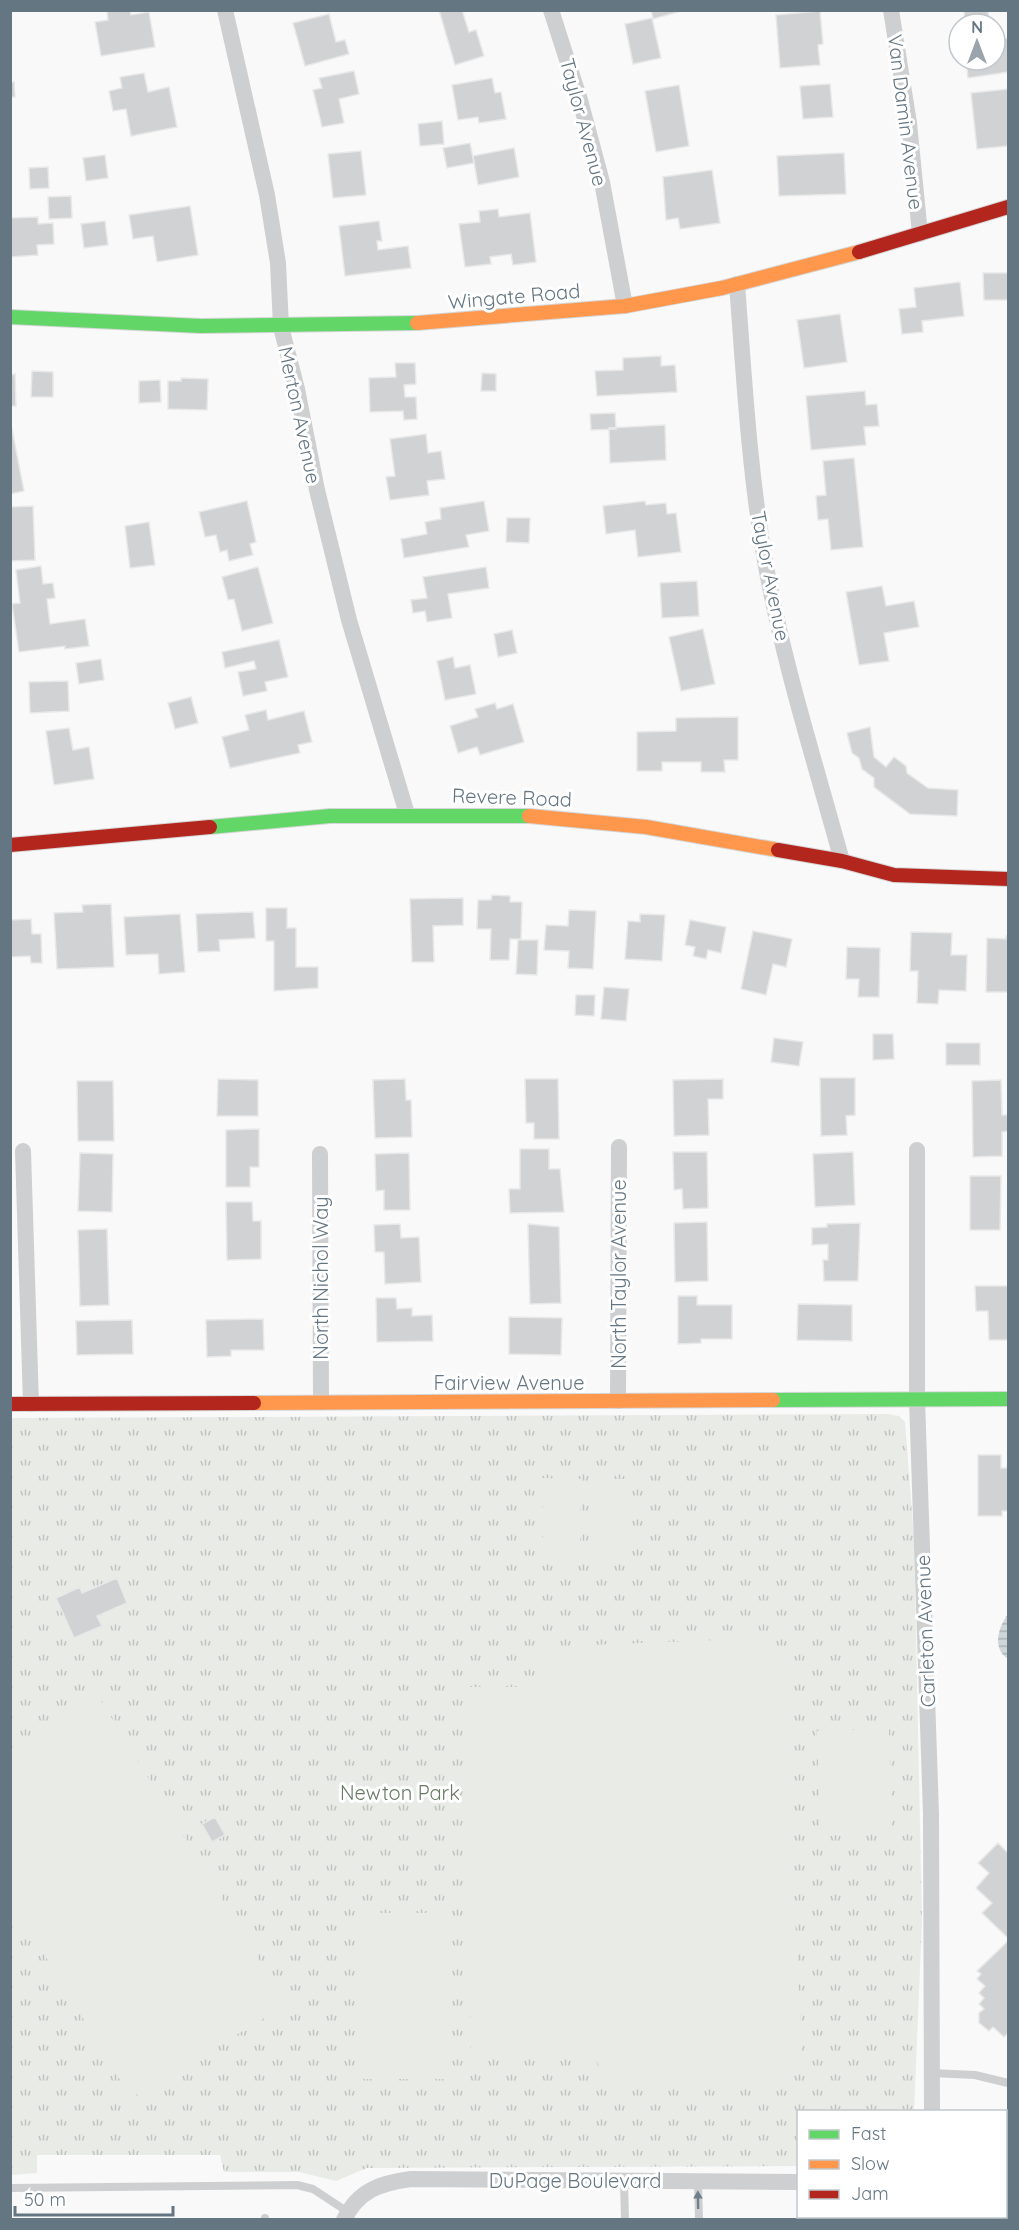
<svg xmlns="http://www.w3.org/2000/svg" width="1019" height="2230" viewBox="0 0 1019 2230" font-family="Quicksand,sans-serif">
<defs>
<pattern id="park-tufts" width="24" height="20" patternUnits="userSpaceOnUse" patternTransform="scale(1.5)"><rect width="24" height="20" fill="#e8ebe6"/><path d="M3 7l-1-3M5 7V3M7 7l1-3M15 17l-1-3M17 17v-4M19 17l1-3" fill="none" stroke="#c0c3c0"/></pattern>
<pattern id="water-rules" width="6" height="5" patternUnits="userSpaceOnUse" patternTransform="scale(1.5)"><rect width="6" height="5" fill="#ced6d9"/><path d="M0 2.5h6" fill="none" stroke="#abb2b5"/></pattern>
</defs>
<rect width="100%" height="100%" fill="#f9f9f9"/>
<!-- park -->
<path fill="url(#park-tufts)" d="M888,1414l11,2 6,6 9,117 8,382 -8,190 -116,1v54l-431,2 -31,13 -37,-9h-75l-4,-17h-183v18l-26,2 -1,-757z"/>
<!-- garden -->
<path fill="#e8ebe6" d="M543,1478l38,1 -1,78 -37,-1z
M590,1479h35v77h-36z
M770,1638l23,24v216l9,172 -28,32h-166l-17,-30 -120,1 -4,-366h67l5,-40z
M99,1697l187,308 -155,93 -120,-199v-149z
M889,1729l3,104 -72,3 -3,-105z
M355,1913h92v166h-92z"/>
<!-- water -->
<path fill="url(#water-rules)" d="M1008,1614v45c-17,-11 -9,-33 0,-45z"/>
<!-- building -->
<path fill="#d0d2d3" stroke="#e8e8e8" stroke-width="1.5" d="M107,10h23l1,5 18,-3 6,35 -54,9 -6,-34 13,-2z
M439,10h23l7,22 7,-2 8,26 -29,9z
M651,10h26l1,2 -25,7z
M964,10h24l1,14h-24z
M820,11l3,33 -5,1 2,20 -40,3 -4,-53z
M329,14l7,28 9,-2 4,14 -44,12 -12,-43z
M652,18l9,40 -28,6 -8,-40z
M1008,38v34l-40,6 -2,-18h29v-20z
M354,71l5,23 -20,5 5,24 -22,4 -9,-37 9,-2 -3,-10z
M144,73l4,19 21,-5 8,40 -46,9 -5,-27 -13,2 -4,-20 13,-3 -2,-11z
M492,78l3,15 6,-1 5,27 -27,4 -1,-6 -20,3 -6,-35z
M10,82h4l1,15h-5z
M830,84l3,33 -30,2 -3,-33z
M679,85l10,61 -33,6 -11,-61z
M1008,89v57l-31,3 -6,-56z
M442,121l2,23 -24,2 -2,-22z
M470,143l4,20 -27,5 -4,-20z
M514,148l5,29 -41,8 -5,-29z
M361,151l5,44 -33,3 -5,-44z
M844,153l2,41 -67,2 -2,-40z
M105,155l3,23 -22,3 -3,-23z
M48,167l1,21 -19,1 -1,-21z
M712,170l8,53 -40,6 -2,-11 -12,2 -3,-43z
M71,196l1,22 -23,1 -1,-22z
M190,206l8,49 -41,7 -4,-26 -20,3 -4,-24z
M498,209l1,8 31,-4 6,49 -23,3 -2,-11 -21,3 1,7 -26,3 -6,-43 21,-2 -1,-11z
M38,217v7l15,-1 1,21 -17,1 1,10 -28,2v-39z
M105,221l3,24 -24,3 -3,-24z
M379,221l3,20h-5l1,9 30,-4 3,22 -66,8 -6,-50z
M983,273h25v27h-24z
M960,282l4,34 -42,5 1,11 -21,2 -3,-25 17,-2 -2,-19z
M840,314l7,48 -43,6 -7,-48z
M661,356v10l14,-1 2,27 -80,4 -2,-25 28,-1v-12z
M395,363h20l1,21 -12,1 1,12h11l1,22 -13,1 -1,-9 -33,1 -1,-34 27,-1z
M32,371l21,1v25h-22z
M482,373l14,1v17h-15z
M15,374l1,32h-6v-31z
M181,378l27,1 -1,31 -39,-1v-28h13z
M160,380l1,22 -22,1v-22z
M865,391l1,14 11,-1 2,22 -15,1 2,18 -55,5 -5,-54z
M615,413l1,16 -25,1 -1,-16z
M665,425l1,35 -56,3 -1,-35z
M12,429l12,62 -14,3v-64z
M426,434l2,19 13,-2 4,28 -18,2 2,14 -39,5 -4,-23 9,-1 -5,-37z
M854,458l9,89 -32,3 -3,-31 -10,1 -2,-24 10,-1 -3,-34z
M247,501l9,41 -6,2 3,11 -24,6 -2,-11 -7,2 -4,-17 -11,2 -6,-25z
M484,501l5,30 -23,4 3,12 -65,11 -3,-19 26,-5 -2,-12 16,-3 -1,-11z
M645,501l1,4 20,-2 1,11 9,-1 5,39 -43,5 -3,-27 -29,4 -3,-28z
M33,506l2,54 -25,1v-54z
M507,518h23l-1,25 -23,-1z
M149,522l6,43 -25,3 -5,-42z
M41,566l2,18 10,-1 2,15 -8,1 3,25 35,-5 4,27 -24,3v-3l-46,6 -7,-48 8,-1 -4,-33z
M258,567l15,56 -31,8 -8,-32 -6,1 -6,-23z
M486,567l3,21 -41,6 4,24 -25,4 -2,-11 -12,2 -2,-13 16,-2 -4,-21z
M697,581l2,35 -37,2 -2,-35z
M882,586l4,20 28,-5 5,26 -35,6 5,28 -30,4 -13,-73z
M703,629l12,55 -34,7 -12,-54z
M512,630l5,23 -19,4 -4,-23z
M279,640l9,37 -23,5 2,9 -24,5 -5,-24 18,-3 -2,-8 -29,7 -3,-16z
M453,657l2,11 15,-3 6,29 -31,6 -8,-39z
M101,659l3,21 -25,4 -3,-21z
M68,681l1,30 -39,2 -1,-31z
M191,697l7,26 -23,6 -7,-26z
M495,703l2,6 16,-5 11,38 -44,13 -3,-8 -19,6 -8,-27 28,-9 -3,-8z
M266,710l2,10 36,-9 8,31 -14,3 2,8 -70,15 -8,-31 27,-7 -4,-15z
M738,717v43h-14l1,12h-24v-10h-39v9h-25v-39l39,-1v-13z
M870,727l4,30 12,10 8,-10 12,9 1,7 21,15 30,2 -1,26 -47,-2 -36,-27v-9l-12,-9 -3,-11 -7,-5 -5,-20z
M69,728l4,22 16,-3 5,32 -40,6 -8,-54z
M492,895l18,1v6h12l-1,37h-11l-1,21h-19l1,-31h-14l1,-29h13z
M463,898v27l-30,1 1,36h-22l-2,-63z
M111,904l3,63 -57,2 -3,-56 29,-1 -1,-7z
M266,908h21v20h9v39h22v21l-44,3v-50h-8z
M569,910l27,1 -3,58 -25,-1 1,-17 -25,-1 2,-25 22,1z
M253,912l2,26 -36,2 1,11 -22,1 -2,-38z
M180,914l5,58 -26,2 -1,-20 -32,1 -2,-38z
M640,914l25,1 -3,46 -37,-2 3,-38 12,1z
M10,915l1,5 20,-1 1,15h9l1,29h-11l-1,-7 -20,1z
M690,920l36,7 -5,26 -13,-3 -2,9 -13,-3 2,-9 -10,-2z
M753,931l39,8 -6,28 -13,-3 -7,31 -25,-6z
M911,932l41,1 -1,22h16l-1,36 -27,-1 -1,14 -21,-1 1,-32h-8z
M1006,936h2v56h-22l1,-54 19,1z
M518,940h20l-1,35 -21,-1z
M847,947l33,1 -1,49h-21l1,-18h-13z
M604,987l25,2 -3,32 -25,-2z
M576,995h19l-1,21 -19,-1z
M873,1034h20l1,25 -21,1z
M774,1038l29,4 -4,24 -28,-4z
M946,1043h34v22h-34z
M820,1078h35v37l-9,1 1,19 -26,1z
M218,1079l40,1v36h-41z
M405,1079l1,21h5l1,37 -37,1 -2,-58z
M525,1079h33l1,60h-25v-16h-8z
M723,1079v20h-15l1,36 -35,1 -1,-56z
M1001,1080l1,35h6v16l-6,1v24l-29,1 -1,-76z
M77,1081h36l1,60h-36z
M259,1129v38h-9v20h-24v-57z
M520,1149h29v20h11l4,43 -54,1 -1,-24h11z
M673,1152h34l1,56 -25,1 -1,-20 -8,1z
M853,1152l2,53 -40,2 -2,-53z
M80,1153l33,1 -1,58 -34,-1z
M409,1153l1,57h-26v-20l-8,1 -1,-37z
M970,1176h31l-1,54h-30z
M226,1202h26l1,19h8v38l-34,1z
M707,1222l1,59 -33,1 -1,-59z
M860,1223l-2,58h-34l-1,-21h5v-16l-16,1v-17l15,-1v-3z
M400,1224l1,14 18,-1 2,45 -36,2 -1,-32h-9l-1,-27z
M528,1224l31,3 2,76 -31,1z
M107,1229l2,76 -29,1 -2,-76z
M975,1286h33v54h-19l-1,-29h-12z
M678,1296h19v9h35v34h-31v4l-23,1z
M376,1298h20l1,11 15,-1v8l20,-1 1,26 -56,1z
M798,1304l54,1v36l-55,-1z
M509,1317l53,1 -1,37 -52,-1z
M263,1319l1,31h-33v6l-24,1 -1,-37z
M132,1320l1,34 -56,1 -1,-34z
M978,1455h23v13h6l1,-6v49h-6v5h-24z
M117,1578l10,25 -30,13 5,10 -28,12 -18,-40 24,-11 2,6z
M215,1817l10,18 -13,7 -10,-18z
M998,1843l10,10v85l-26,-25 10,-10 -16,-15 13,-15 -11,-10z
M1008,1941v92l-4,4 -11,-10 -4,4 -10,-8v-10l5,-4 -5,-5 5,-6 -5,-5 6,-7 -8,-7 4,-5 -4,-3z"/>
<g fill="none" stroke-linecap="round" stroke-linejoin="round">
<defs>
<path id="fast" d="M10,317l191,9 216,-3
M210,827l120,-11h199
M773,1400l235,-1"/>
<path id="slow" d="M417,323l208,-17 97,-18 137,-36
M529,816l117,11 132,23
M254,1403l519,-3"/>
<path id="jam" d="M859,252l149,-45
M10,845l200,-18
M778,850l64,11 52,14 114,4
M10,1404l244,-1"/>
</defs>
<!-- fast casing -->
<use href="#fast" stroke="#d5d6d7" stroke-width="16"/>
<!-- slow casing -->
<use href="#slow" stroke="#d5d6d7" stroke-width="16"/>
<!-- jam casing -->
<use href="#jam" stroke="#d5d6d7" stroke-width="16"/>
<!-- lane -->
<path stroke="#cecfd0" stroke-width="8" d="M931,2073l44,2 33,8
M624,2181l1,39
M698,2181l1,39
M10,2188l287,-3 16,4 35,23
M265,2218v2
M993,2220v-4"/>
<!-- street -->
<path stroke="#cecfd0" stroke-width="16" d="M225,10l42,185 11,68 3,64 16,62 20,101 32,130 58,194
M551,10l29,90 22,82 23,124
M891,10l18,113 11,111
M737,284c7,92 12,185 28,277 18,101 50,201 77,300
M917,1150v249l14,415 1,298
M23,1151l8,253
M320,1154l1,248
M618,1401l1,-254
M1006,2181l2,-1
M934,2216v4
M344,2220c14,-30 37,-37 67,-41l387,3"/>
<!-- fast -->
<use href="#fast" stroke="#63d668" stroke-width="14"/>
<!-- slow -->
<use href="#slow" stroke="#ff974d" stroke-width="14"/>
<!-- jam -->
<use href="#jam" stroke="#b3261e" stroke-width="14"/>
</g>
<!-- one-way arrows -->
<defs><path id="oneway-solid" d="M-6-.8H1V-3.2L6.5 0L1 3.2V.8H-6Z" transform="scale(1.5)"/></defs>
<use fill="#707f8b" href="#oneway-solid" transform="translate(698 2200) rotate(-91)"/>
<g text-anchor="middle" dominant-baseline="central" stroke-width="6" stroke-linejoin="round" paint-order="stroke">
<!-- street labels -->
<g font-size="20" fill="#657683" stroke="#fff">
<text transform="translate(584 122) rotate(75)">Taylor Avenue</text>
<text transform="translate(906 122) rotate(83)">Van Damin Avenue</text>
<text transform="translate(514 296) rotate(-5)">Wingate Road</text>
<text transform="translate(300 415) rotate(78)">Merton Avenue</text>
<text transform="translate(771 576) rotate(79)">Taylor Avenue</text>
<text transform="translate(512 797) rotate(2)">Revere Road</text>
<text transform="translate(618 1274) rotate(-90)">North Taylor Avenue</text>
<text transform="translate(320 1278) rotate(-90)">North Nichol Way</text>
<text x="509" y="1382">Fairview Avenue</text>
<text transform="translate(925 1631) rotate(-92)">Carleton Avenue</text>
<text x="575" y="2180">DuPage Boulevard</text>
</g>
<!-- park labels -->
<g font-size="20" fill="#687a64" stroke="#fff">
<text x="400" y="1792">Newton Park</text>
</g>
</g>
<!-- border -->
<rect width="1019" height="2230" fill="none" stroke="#657683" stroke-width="24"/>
<!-- legend -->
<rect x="797" y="2110" width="210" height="108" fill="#ffffff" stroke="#c1c8cd" stroke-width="1.5"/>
<rect x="809" y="2130" width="30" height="9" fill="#63d668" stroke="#c1c8cd" stroke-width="1.5"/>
<text x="851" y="2140" font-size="18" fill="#657683">Fast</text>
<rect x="809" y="2160" width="30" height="9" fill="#ff974d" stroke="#c1c8cd" stroke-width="1.5"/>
<text x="851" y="2170" font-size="18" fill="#657683">Slow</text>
<rect x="809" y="2190" width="30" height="9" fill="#b3261e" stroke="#c1c8cd" stroke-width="1.5"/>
<text x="851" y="2200" font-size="18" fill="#657683">Jam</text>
<!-- north arrow -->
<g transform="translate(977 42)"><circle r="28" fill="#ffffff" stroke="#c1c8cd" stroke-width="1.5"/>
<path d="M0-4.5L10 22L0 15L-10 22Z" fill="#99a4ac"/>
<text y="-9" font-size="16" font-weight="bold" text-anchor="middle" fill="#657683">N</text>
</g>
<!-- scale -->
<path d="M15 2206v9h158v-9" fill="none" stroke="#657683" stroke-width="3"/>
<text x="24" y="2206" font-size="18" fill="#657683" stroke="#ffffff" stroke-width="4.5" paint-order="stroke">50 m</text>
</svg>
